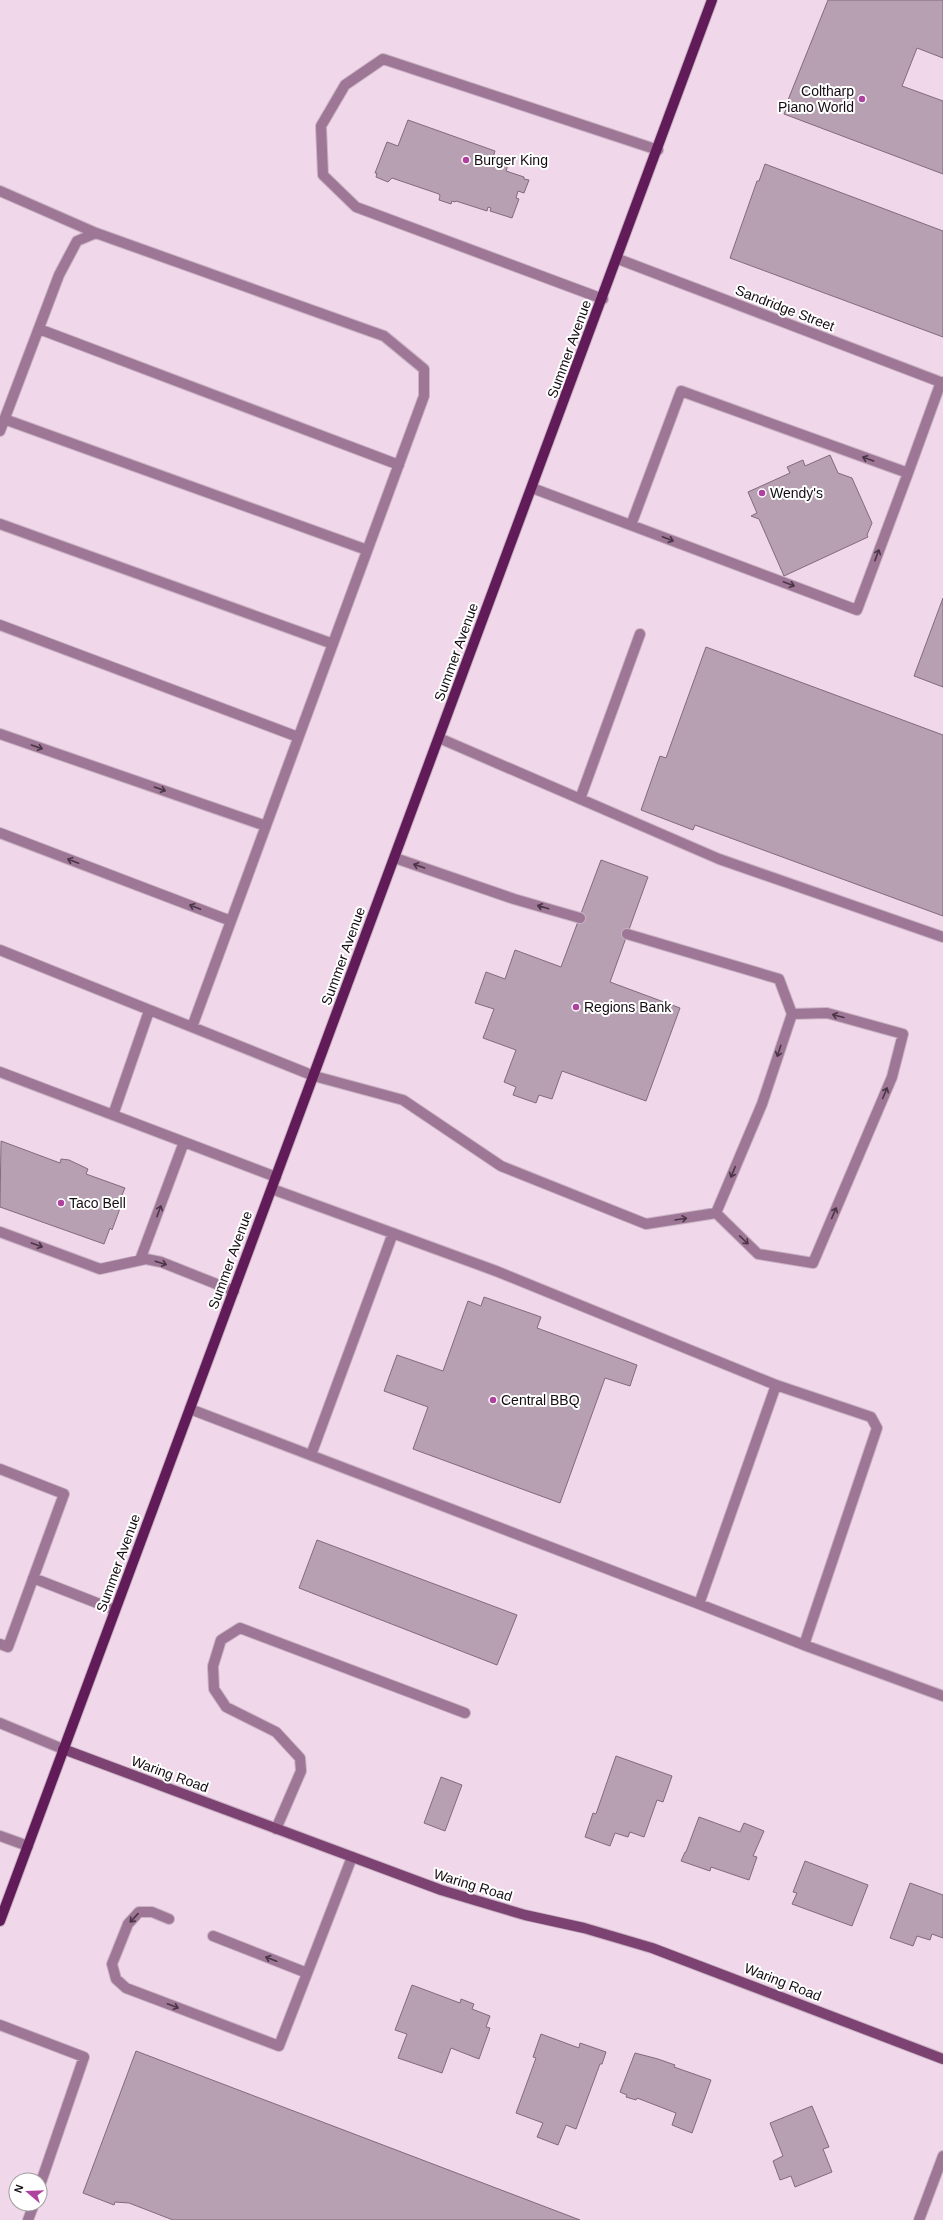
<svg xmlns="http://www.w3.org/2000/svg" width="943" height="2220" viewBox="0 0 943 2220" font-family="Helvetica,sans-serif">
<rect width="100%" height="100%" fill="#f0d7ea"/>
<!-- building -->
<path fill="#b7a0b2" stroke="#816b7c" d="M828,0h115v58l-26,-10 -15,38 41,15v73l-159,-60 6,-14h-2z
M408,120l87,31 -4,13 2,1 2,-8 14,5 -3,9 18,6v2l5,1 -5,13 -6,-2 -2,7 3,1 -7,19 -22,-7 1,-3 -3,-1 -1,4 -31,-10 -1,1 -3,-1 -1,3 -12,-4 1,-4 -1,-2 -47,-16 -4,4 -12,-5 1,-4h-2l12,-31 11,4z
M765,164l178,67v106l-213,-79 27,-77h2z
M830,455l8,18 14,5 20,45 -5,12 1,2 -84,39 -25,-57 -8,-3 6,-3 -9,-21 42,-19 -3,-6 16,-7 2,6z
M943,598v89l-29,-11z
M706,647l237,88v181l-248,-91 -2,5 -52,-20 19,-54 6,2z
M601,860l47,17 -38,105 70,26 -34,93 -84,-30 -10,28 -13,-4 -3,8 -23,-8 3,-8 -12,-5 12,-32 -33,-12 11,-29 -19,-6 11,-31 19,7 10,-29 46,17z
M1,1141l59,22 1,-4 8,1 19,9 -2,5 39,14 -6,14 3,1 -10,27 -2,-2 -6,16 -104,-37z
M484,1297l57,20 -4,11 100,37 -7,21 -25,-8 -45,125 -147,-54 15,-42 -44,-16 13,-36 46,16 25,-70 13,5z
M317,1540l200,75 -20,50 -198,-77z
M616,1756l56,20 -9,26 -6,-2 -13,37 -14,-5 -2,5 -13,-4 -5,13 -25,-9 8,-24 3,1z
M441,1777l21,8 -17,46 -21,-8z
M699,1817l41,15 4,-9 20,8 -11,25 4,1 -8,23 -38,-13 -1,4 -29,-10 4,-9h1z
M805,1861l63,24 -16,41 -60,-22 5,-11 -4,-1z
M910,1883l33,12v43l-11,-4 -2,6 -13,-4 -4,10 -23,-8z
M412,1985l48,18 1,-4 13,5 -2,5 18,7 -4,11 4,1 -11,31 -28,-11 -9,25 -44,-15 9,-24 -12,-4z
M541,2034l38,14 1,-5 26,9 -4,12h-2l-24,65 -10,-4 -8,20 -21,-8 6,-14 -27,-10 20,-55 -3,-1z
M136,2051l444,169h-407l-44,-17 -14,-1 -1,3 -31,-12z
M635,2053l23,6 17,6 -1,2 37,13 -19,53 -20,-8 4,-12 -39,-15 -1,2 -10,-3 1,-2 -7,-3z
M812,2106l17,41 -6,2 9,23 -37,15 -4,-11 -11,4 -7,-19 10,-5 -13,-33z"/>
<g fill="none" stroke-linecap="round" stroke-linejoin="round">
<defs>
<path id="service" d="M0,191l96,42
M603,299l-247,-92 -33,-32 -2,-49 24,-41 38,-26 275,91
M39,329l360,136
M4,419l363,131
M0,431l59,-156 18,-34 19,-8 288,103 40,33v27l-232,631
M908,473l33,-91
M532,488l325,122 51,-137 -227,-82 -50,134
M0,524l333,120
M0,625l298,112
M0,734l266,92
M439,738l280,121 224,78
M580,799l60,-165
M0,833l231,88
M395,858l119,41 66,19
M627,934l152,45 13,35 -30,90 -46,109
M0,950l314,126 89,24 98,66 145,58 70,-11
M0,1072l276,105
M113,1115l36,-104
M716,1213l42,41 55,9 79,-186 11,-43 -76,-21 -35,1
M0,1232l100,37 46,-10 15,3 73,29
M140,1260l44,-118
M190,1409l509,195 77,-219 -280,-114 -224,-82
M311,1455l82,-222
M0,1469l64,25 -56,153 -8,-3
M33,1578l82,32
M699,1604l105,41 73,-217 -6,-11 -95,-32
M804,1645l139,51
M276,1829l25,-58 -1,-13 -24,-26 -50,-25 -12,-18 -1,-23 8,-26 19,-12 225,85
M0,1836l28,10
M169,1919l-17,-7h-13l-11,12 -16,40 4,15 10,9 153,58 73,-189
M213,1936l94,37
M0,2025l84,32 -44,128
M28,2220l6,-16"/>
<path id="minor" d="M618,259l325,124
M919,2220l24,-64"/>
<path id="tertiary" d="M0,1723l63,26"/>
<path id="secondary" d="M63,1749l378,141 84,25 59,13 68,20 291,111"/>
<path id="primary" d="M0,1921l712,-1921"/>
</defs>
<!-- service casing -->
<use href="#service" stroke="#c8b2c3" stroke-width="12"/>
<!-- minor casing -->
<use href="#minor" stroke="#c8b2c3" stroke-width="12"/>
<!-- tertiary casing -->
<use href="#tertiary" stroke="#c8b2c3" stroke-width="12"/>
<!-- secondary casing -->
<use href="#secondary" stroke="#c8b2c3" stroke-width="12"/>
<!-- primary casing -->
<use href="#primary" stroke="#c8b2c3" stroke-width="12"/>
<!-- service -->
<use href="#service" stroke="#9e7696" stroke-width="10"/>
<!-- minor -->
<use href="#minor" stroke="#9e7696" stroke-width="10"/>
<!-- tertiary -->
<use href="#tertiary" stroke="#9e7696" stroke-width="10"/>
<!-- secondary -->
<use href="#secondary" stroke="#7c4372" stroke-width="10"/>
<!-- primary -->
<use href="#primary" stroke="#611b58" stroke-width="10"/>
</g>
<!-- one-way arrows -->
<defs><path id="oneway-shaft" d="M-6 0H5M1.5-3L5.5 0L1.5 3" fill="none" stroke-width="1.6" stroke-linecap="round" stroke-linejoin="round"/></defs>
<g stroke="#4b3647">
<use href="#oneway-shaft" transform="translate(868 459) rotate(-160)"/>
<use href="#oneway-shaft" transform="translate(668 539) rotate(21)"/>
<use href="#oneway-shaft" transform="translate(877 555) rotate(-70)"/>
<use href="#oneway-shaft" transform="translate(789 584) rotate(21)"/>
<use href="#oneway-shaft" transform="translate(37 747) rotate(19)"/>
<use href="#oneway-shaft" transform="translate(160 789) rotate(19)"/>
<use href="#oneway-shaft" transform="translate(73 861) rotate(-159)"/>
<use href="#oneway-shaft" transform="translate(419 866) rotate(-161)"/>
<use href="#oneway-shaft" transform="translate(195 907) rotate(-159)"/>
<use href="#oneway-shaft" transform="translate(543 907) rotate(-164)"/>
<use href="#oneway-shaft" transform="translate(838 1016) rotate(-165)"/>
<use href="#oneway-shaft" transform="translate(779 1051) rotate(108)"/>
<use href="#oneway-shaft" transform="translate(885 1093) rotate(-67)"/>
<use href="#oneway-shaft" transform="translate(733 1172) rotate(113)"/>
<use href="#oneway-shaft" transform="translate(159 1211) rotate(-70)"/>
<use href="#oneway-shaft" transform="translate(834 1213) rotate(-67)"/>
<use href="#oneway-shaft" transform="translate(681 1219) rotate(-9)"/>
<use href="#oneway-shaft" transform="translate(744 1240) rotate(44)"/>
<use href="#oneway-shaft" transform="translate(37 1245) rotate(20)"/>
<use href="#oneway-shaft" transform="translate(161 1263) rotate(17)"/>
<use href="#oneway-shaft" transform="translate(134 1918) rotate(133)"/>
<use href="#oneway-shaft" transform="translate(271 1959) rotate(-159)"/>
<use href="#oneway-shaft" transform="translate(173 2006) rotate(21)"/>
</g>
<!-- markers -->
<g fill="#af419f" stroke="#fff" stroke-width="1.5">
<circle cx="862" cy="99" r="4"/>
<circle cx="466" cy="160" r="4"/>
<circle cx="762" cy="493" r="4"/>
<circle cx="576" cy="1007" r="4"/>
<circle cx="61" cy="1203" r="4"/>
<circle cx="493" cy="1400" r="4"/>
</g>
<g text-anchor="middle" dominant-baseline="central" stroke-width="4" stroke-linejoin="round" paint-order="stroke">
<!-- poi labels -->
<g font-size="14" fill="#140c12" stroke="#fff" text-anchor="start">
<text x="854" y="91" text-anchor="end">Coltharp<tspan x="854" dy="16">Piano World</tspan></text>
<text x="474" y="160">Burger King</text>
<text x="770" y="493">Wendy's</text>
<text x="584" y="1007">Regions Bank</text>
<text x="69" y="1203">Taco Bell</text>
<text x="501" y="1400">Central BBQ</text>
</g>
<!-- street labels -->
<g font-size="14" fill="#140c12" stroke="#fff">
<text transform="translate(785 308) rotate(21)">Sandridge Street</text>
<text transform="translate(569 349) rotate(-70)">Summer Avenue</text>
<text transform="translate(456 652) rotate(-70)">Summer Avenue</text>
<text transform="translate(343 956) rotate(-70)">Summer Avenue</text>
<text transform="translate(230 1260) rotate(-70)">Summer Avenue</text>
<text transform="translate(118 1563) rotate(-70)">Summer Avenue</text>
<text transform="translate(170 1774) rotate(20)">Waring Road</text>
<text transform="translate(473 1885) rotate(17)">Waring Road</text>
<text transform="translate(783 1982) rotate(21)">Waring Road</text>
</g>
</g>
<!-- north arrow -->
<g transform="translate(28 2192) rotate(289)"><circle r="19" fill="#ffffff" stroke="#a19ea0"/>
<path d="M0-3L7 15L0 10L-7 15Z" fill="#af419f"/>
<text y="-6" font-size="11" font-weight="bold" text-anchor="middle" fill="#140c12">N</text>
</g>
</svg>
